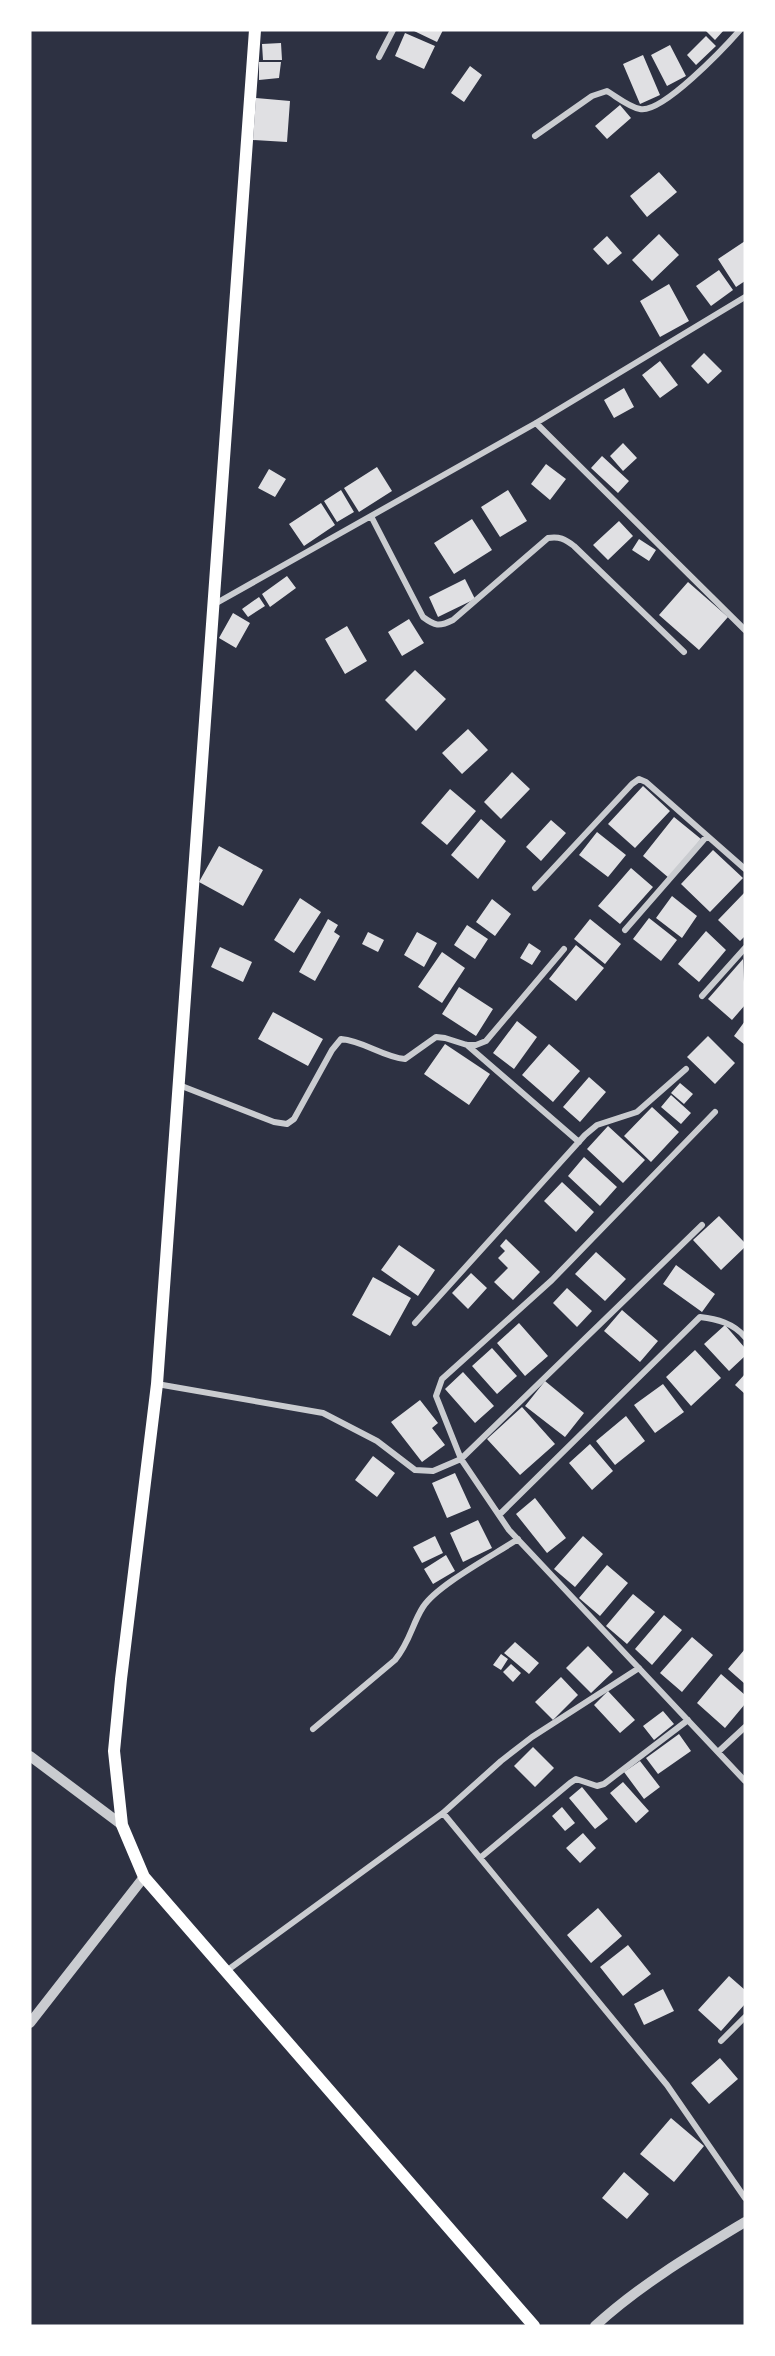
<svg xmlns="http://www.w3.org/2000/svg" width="775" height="2356" viewBox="0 0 775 2356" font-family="Roboto,sans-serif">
<rect width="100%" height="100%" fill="#2d3142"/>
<!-- building -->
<path fill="#e0e0e3" d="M412,30h31l-6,12z
M705,30h19l-9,10z
M405,33l30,13 -11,23 -29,-13z
M706,36l10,10 -20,19 -9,-10z
M281,43l1,17h-19l-1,-16z
M670,45l16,31 -19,10 -16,-31z
M643,55l17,40 -20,9 -17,-40z
M259,62h22l-2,16 -20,2z
M470,66l12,9 -18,27 -13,-9z
M256,98l34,3 -3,41 -34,-2z
M620,105l11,13 -24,21 -12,-13z
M659,172l18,20 -30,25 -17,-21z
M659,234l20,21 -27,26 -20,-21z
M607,236l15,17 -14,12 -15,-16z
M745,241v40l-9,6 -18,-28z
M719,270l14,20 -22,16 -15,-20z
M669,284l20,37 -29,16 -20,-36z
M704,353l18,18 -14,13 -17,-18z
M660,361l18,24 -18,13 -18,-23z
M624,388l10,19 -20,11 -10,-18z
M623,443l14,15 -14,13 -13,-15z
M602,456l27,25 -11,12 -27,-25z
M546,464l20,15 -16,21 -19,-16z
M377,467l15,24 -33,21 -15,-24z
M269,469l17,10 -11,18 -17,-9z
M341,490l13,22 -17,10 -13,-21z
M508,490l19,31 -27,16 -19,-30z
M321,503l14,22 -31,21 -15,-22z
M472,519l20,31 -38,24 -20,-31z
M619,521l14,15 -25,24 -15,-15z
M639,539l17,11 -7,11 -17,-11z
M287,576l9,12 -26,19 -8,-13z
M465,579l10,20 -37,18 -9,-20z
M688,582l40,35 -29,33 -40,-35z
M259,597l6,9 -17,11 -6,-8z
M233,613l17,10 -14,25 -17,-10z
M409,619l15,24 -22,13 -14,-24z
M347,626l20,35 -22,13 -20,-35z
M415,670l31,29 -30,32 -31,-31z
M468,729l20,21 -26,24 -20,-21z
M512,772l18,17 -29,30 -17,-17z
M643,786l27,25 -35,37 -27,-24z
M450,789l26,22 -29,34 -26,-22z
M674,817l27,22 -32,39 -26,-22z
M481,819l25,22 -28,38 -27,-24z
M551,820l15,13 -25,28 -15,-14z
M597,832l29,23 -18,22 -29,-22z
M219,846l44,24 -20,36 -44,-24z
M713,850l30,28 -33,34 -29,-28z
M631,868l22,19 -33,37 -22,-18z
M745,892v44l-5,5 -22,-21z
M672,896l25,20 -15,22 -26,-20z
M300,898l21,14 -27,41 -20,-13z
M492,899l19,15 -16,22 -19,-14z
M649,918l28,22 -16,21 -28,-22z
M328,919l10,6 -4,7 6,4 -25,45 -16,-9z
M590,919l31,25 -16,20 -31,-25z
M467,925l21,14 -13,20 -21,-14z
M706,931l20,19 -27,32 -21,-18z
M368,932l16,8 -6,12 -16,-8z
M417,932l20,11 -13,24 -20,-12z
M529,943l12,8 -9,14 -12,-7z
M576,945l28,23 -28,33 -27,-22z
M220,947l32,15 -9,20 -32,-15z
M442,952l23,16 -23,35 -24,-16z
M743,959l2,46 -13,15 -24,-21z
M459,987l34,22 -17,27 -34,-22z
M273,1012l50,27 -15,27 -50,-27z
M517,1021l20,16 -23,32 -21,-16z
M745,1021v24l-11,-9z
M708,1036l27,27 -20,21 -28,-27z
M445,1044l45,30 -21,31 -45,-31z
M549,1044l31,27 -27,31 -31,-27z
M589,1077l17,15 -26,30 -17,-15z
M680,1083l13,11 -9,10 -13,-11z
M671,1095l20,18 -10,11 -20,-17z
M652,1107l27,25 -28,30 -27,-26z
M608,1126l37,34 -22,23 -36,-34z
M584,1157l33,30 -17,19 -32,-30z
M562,1182l32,30 -18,20 -32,-31z
M719,1216l26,27v4l-24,23 -28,-30z
M506,1239l34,33 -27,28 -19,-18 14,-14 -10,-10 7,-7 -5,-5z
M399,1245l36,25 -17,26 -37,-26z
M596,1252l30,27 -21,22 -30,-27z
M676,1265l39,29 -13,18 -39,-28z
M471,1273l16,15 -19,21 -16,-16z
M373,1277l38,21 -21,38 -38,-21z
M567,1288l25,23 -15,16 -24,-24z
M622,1310l36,31 -18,21 -36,-31z
M519,1323l29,33 -23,20 -28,-33z
M725,1325l20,23v8l-16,15 -25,-27z
M492,1348l25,28 -20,18 -25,-28z
M695,1350l26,28 -30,28 -25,-29z
M463,1372l31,34 -19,17 -30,-34z
M745,1374v20l-10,-9z
M545,1381l39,32 -19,24 -40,-31z
M663,1384l21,28 -29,21 -21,-28z
M420,1400l18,23 -6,5 13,17 -23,17 -31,-40z
M522,1407l33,37 -35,31 -33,-36z
M626,1416l19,25 -30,24 -19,-24z
M590,1444l23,27 -21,19 -23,-27z
M373,1456l22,17 -18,24 -22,-17z
M455,1473l16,35 -24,10 -15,-35z
M535,1498l31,40 -19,15 -31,-39z
M478,1520l14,28 -29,14 -13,-29z
M435,1536l8,17 -21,10 -9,-16z
M583,1536l20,18 -28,33 -21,-18z
M446,1555l9,16 -22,13 -9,-15z
M607,1565l21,18 -28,33 -21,-18z
M633,1594l22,18 -28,32 -21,-18z
M664,1615l18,15 -30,35 -17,-16z
M692,1637l21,18 -31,37 -22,-19z
M515,1642l24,21 -10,11 -25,-21z
M588,1646l25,26 -22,21 -25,-25z
M745,1649v35l-17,-15z
M501,1654l7,5 -7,11 -8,-5z
M511,1664l10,9 -8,9 -10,-10z
M721,1674l24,21v9l-20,24 -28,-25z
M561,1677l17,18 -25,25 -18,-18z
M608,1691l27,29 -15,13 -26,-28z
M663,1711l11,13 -20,16 -11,-14z
M679,1734l12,17 -33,23 -12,-16z
M533,1747l21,21 -19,19 -21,-21z
M640,1761l20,26 -16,12 -20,-27z
M623,1782l26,29 -13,12 -26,-30z
M582,1787l26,32 -13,10 -26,-31z
M562,1807l13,16 -10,8 -13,-15z
M583,1833l13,15 -16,15 -14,-15z
M598,1908l24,28 -31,27 -24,-28z
M628,1945l23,29 -28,22 -23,-29z
M729,1976l16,14v14l-24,27 -23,-21z
M663,1989l11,22 -30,14 -10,-21z
M720,2058l18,21 -29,25 -18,-21z
M671,2118l33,28 -30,36 -34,-28z
M624,2172l25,22 -22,25 -25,-21z"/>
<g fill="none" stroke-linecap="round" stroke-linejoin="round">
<!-- minor -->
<path stroke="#caccd0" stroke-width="6" d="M379,57l14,-27
M535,136l57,-40 15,-5c10,6 22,16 33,18 22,5 85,-62 100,-79
M536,423l209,207
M371,516l52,101c12,9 16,10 30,3l95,-82c11,-2 17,1 26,8l110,106
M213,605l323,-182 209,-126
M535,888l97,-104 7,-5 7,3 99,87
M625,930l82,-94
M702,996l43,-48
M467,1045l112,97
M179,1085l95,37 13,2 7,-5 38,-69 9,-11c23,2 42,18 64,20l31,-22 9,1 22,7h9l10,-4 78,-92
M715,1112l-163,168 -110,99 -6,17 25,63 48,71 236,251
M415,1323l170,-188 12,-10 40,-13 49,-43
M157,1384l166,29 54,28 38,29 18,1 28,-12 241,-234
M499,1515l201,-198c17,2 33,6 45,20
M313,1729l82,-69c15,-18 17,-36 28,-53 14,-22 71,-52 95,-68
M718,1752l27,-25
M443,1813l224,272 78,113
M480,1858l90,-75 6,-4 21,7 7,-2 84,-64
M225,1972l218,-159 58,-52 31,-24 107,-69
M721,2041l24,-24"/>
<!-- tertiary -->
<path stroke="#caccd0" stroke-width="10" d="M30,1756l92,69
M30,2023l114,-146
M595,2326c46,-42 97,-72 150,-104"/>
<!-- secondary -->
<path stroke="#fff" stroke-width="12" d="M255,30l-98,1354 -36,295 -7,72 8,74 22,52 390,449"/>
</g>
<!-- border -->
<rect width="775" height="2356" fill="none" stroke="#ffffff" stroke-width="63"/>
</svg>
